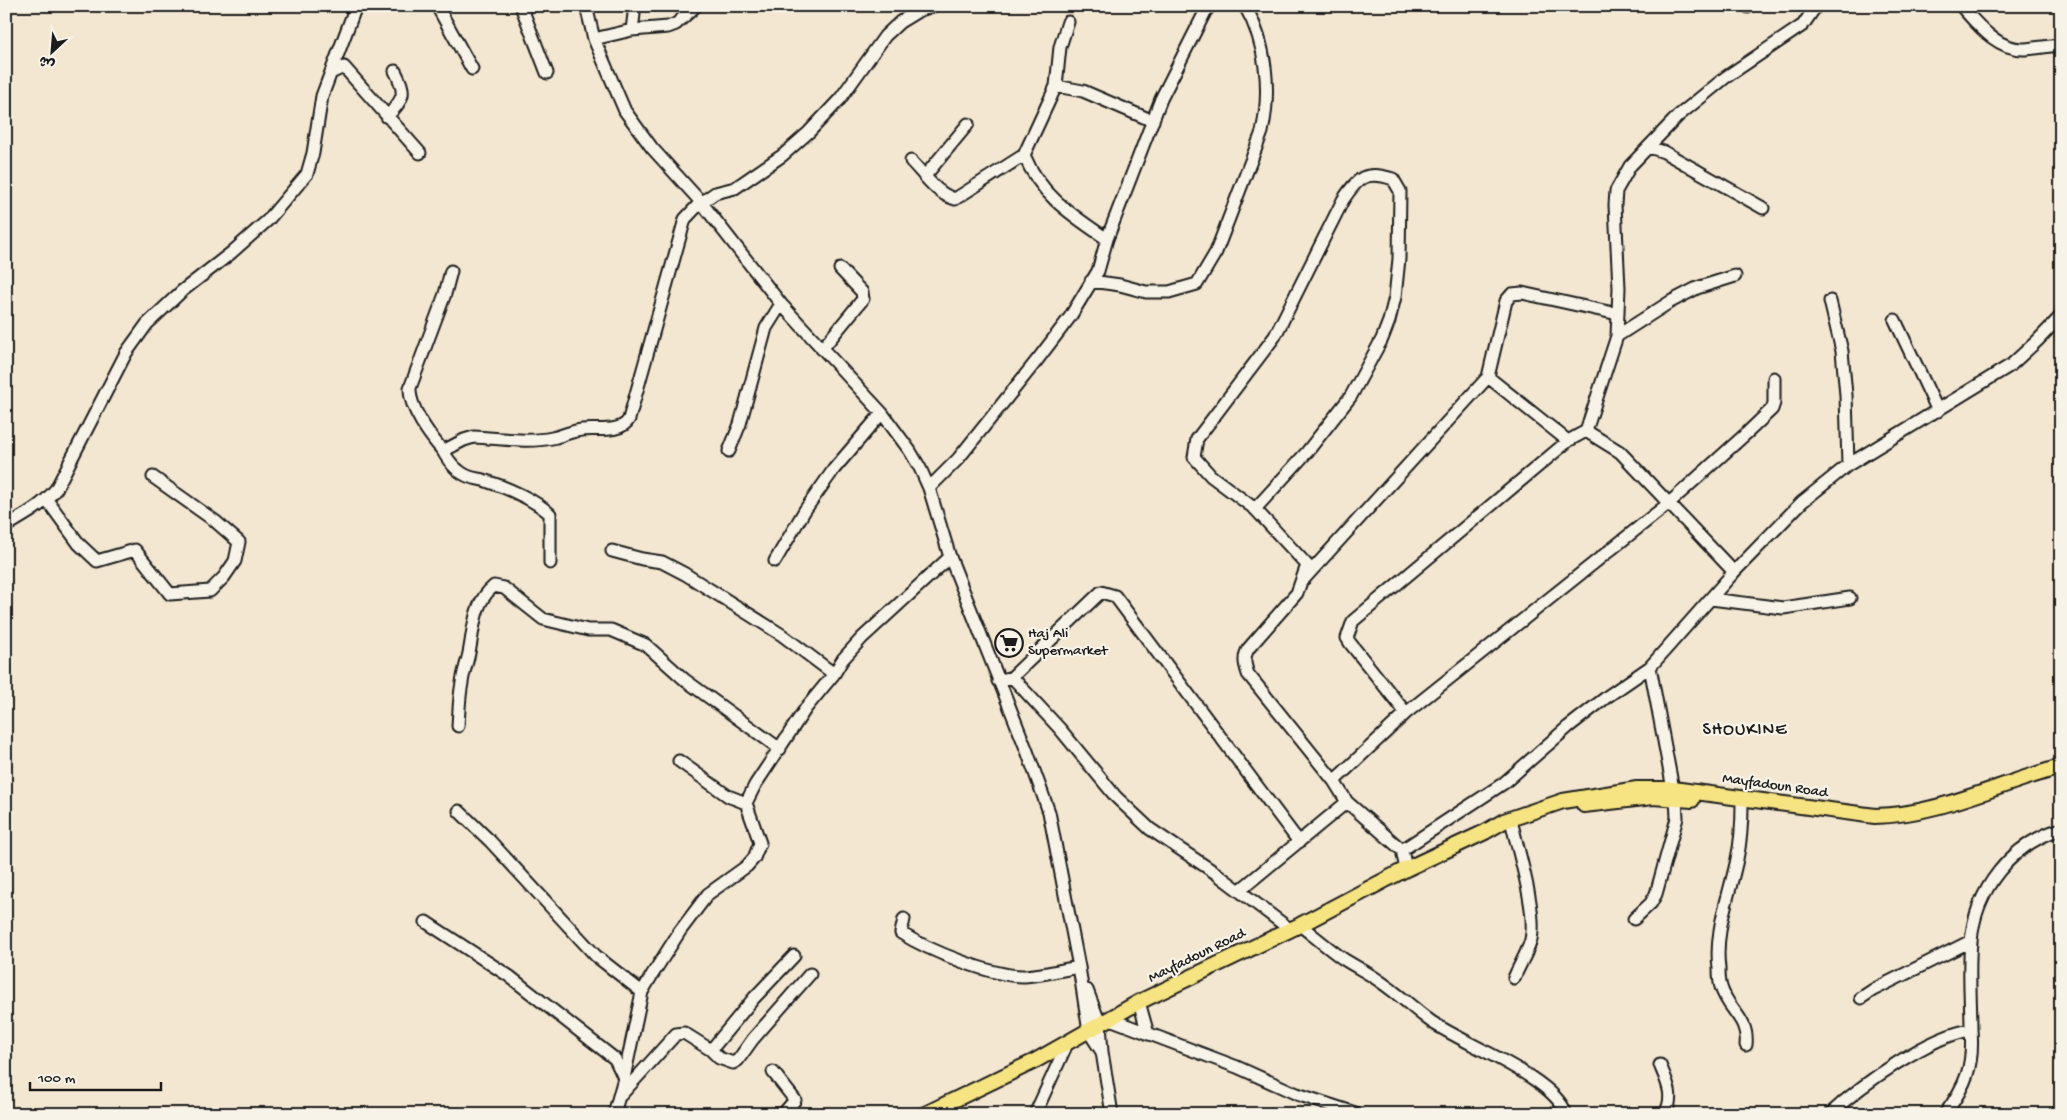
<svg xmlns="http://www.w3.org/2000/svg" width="2067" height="1120" viewBox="0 0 2067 1120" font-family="'Gochi Hand','Playpen Sans Arabic',sans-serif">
<rect width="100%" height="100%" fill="#f3e7d1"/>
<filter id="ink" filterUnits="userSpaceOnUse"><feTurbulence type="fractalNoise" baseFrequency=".02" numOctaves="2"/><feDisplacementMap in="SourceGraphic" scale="10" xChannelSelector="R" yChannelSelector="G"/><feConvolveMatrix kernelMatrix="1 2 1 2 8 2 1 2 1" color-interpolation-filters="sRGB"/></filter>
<g filter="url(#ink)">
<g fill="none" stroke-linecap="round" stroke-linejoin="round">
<defs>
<path id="minor" d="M437,6l35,63
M521,6l26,67
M586,6l8,33 31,72 27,37 49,54 80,102 101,109 28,38 10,17 9,20 21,69 77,194 22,61 30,155 10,65 13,20
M632,6l2,8 -2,16
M1961,6c17,19 36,44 64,43 12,-1 24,-3 36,-4
M1748,7v-1
M594,39l38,-9 36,-3 8,-3 20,-18
M333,72l11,-5 76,86
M1056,86l4,-39 8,-25
M387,117c17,-19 20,-23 8,-46
M1649,147l15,5 99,56
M911,161c13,13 25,33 44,38l69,-44
M925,176l43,-52
M701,203l14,-10 20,-5 48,-33 26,-23 31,-33 45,-63 15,-14 18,-11 15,-5
M1107,239c-35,-24 -66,-43 -83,-84l32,-69 27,5 70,30
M451,271l-6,23 -35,94c-1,20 20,48 33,63l21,-11 10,-3c25,1 53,6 78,1 10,-2 19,-7 30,-8 13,-2 39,4 47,-11l56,-200 16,-17
M1735,276l-38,12 -27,14 -53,34 -31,95 -18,10 -215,180 -6,17 3,5 56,70 262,-209 80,-72 24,-23 2,-6v-25
M1091,281l29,4 26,7h23l28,-8 19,-32 46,-120c9,-41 5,-88 -17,-126
M1895,320l43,91
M1617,336l2,-48 -4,-83 1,-14 14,-25 48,-50 48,-39 77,-52 13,-19
M822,349l41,-50 -1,-7 -22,-23
M1488,377l18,-76 6,-7 10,-1 96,21
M1586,431l34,21 114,120
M443,451c6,11 15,22 27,26 6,2 13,2 19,5 19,6 46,18 61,32v49
M729,451l11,-27 26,-96 15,-24
M1848,465l163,-100 26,-24 24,-25
M929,488l29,-29 80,-100 32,-42 28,-46 9,-32 54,-140 44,-87 5,-6
M47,500l32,44 18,17 38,-11 35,44 40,-3 14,-14 11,-16 4,-19 -24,-21 -62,-44
M6,526c19,-11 36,-20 50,-37l70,-136 21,-29 35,-33 49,-38 37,-33 39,-46 6,-21 9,-57 34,-90
M612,551l30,8 20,3 23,12 97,61 52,39
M775,561l30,-51 29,-41 48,-56
M1304,579l184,-202 80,64
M1711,599l72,9 67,-10
M1650,667l84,-95 68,-70 46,-37 -2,-70 -4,-44 -12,-50
M1012,677l48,52 56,68 34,32 67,45 74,56
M998,681l14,-4 89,-85 14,4 184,246
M458,726c1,-14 1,-29 4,-43 1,-10 5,-20 7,-30 5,-24 4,-50 25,-67l10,2 39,31 45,11h23l35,15 39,35 95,69
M679,761l49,35 18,7
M1334,781l72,-68
M1347,802l55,48 4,19
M1742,805c0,18 -1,36 -5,54 -7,35 -23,72 -18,109 0,6 0,13 2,19 7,24 28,31 25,58
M459,811l31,30 106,115 46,36
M1512,824c6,27 27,93 18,119 -4,12 -11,23 -16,35
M1402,850l102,-67 64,-56 40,-31 42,-29 23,122
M1239,891l108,-89 -13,-21 -86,-107c-3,-9 -5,-16 0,-25l49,-56 10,-28 -52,-56 -44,-33 -17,-19 3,-18 78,-103 68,-136c15,-23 23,-30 50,-21l7,12 -1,68 -4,38 -6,24 -7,18 -31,57 -44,56 -52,57
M904,919l-3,14c27,17 92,44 124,43 18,-1 36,-6 54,-9
M1634,919l17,-16 5,-9 21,-76 -1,-20
M426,922l83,54 106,83 9,19 -10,36
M1300,925c14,11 28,23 42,33 12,8 25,14 36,22 18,12 34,27 51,40 31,23 126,57 137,94
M1087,990l13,34 2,28 10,62
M1861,998l12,-8 98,-49
M1139,1002l9,32
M1110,1019l127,48 60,27 61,20
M711,1050l8,8 14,5 5,-3 15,-21 57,-65
M1660,1065c7,17 15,31 5,49
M773,1072l22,28 -12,14
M624,1078l18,-86 10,-17 28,-44 28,-37 39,-28 7,-8 6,-15 -14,-40 9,-18 51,-77 28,-34 9,-15 19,-21 88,-81
M621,1095l55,-61 8,-1 27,17 43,-52 40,-42
M1035,1114l32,-70
M1830,1114c31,-29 99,-78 141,-84 0,-29 -3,-59 0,-88 4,-52 40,-98 90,-113
M1945,1114c21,-29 29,-48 26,-84"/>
<path id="major" d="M1584,805l69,-8 39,3
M925,1114l108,-52 106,-60 161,-77 106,-56 79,-37 19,-11 59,-20 74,-12h36l202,27c64,-1 125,-33 186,-49"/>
</defs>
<!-- minor casing -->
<use href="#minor" stroke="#1c1c1c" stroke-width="15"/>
<!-- major casing -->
<use href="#major" stroke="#1c1c1c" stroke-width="18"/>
<!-- minor -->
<use href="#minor" stroke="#f7f3e8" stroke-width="11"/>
<!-- major -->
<use href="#major" stroke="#f6e381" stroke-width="14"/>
</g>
</g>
<!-- icons -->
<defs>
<symbol id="supermarket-ring" viewBox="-11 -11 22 22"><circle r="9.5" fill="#f7f3e8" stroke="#1c1c1c" stroke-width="1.5"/><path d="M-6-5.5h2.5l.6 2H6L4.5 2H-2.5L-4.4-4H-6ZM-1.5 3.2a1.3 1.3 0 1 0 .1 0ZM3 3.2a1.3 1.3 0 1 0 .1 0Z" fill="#1c1c1c"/></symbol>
</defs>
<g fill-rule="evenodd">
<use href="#supermarket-ring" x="993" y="627" width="32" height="32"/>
</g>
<g text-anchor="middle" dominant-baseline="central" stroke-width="4.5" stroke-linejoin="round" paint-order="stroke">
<!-- poi labels -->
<g font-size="15" fill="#1c1c1c" stroke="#f7f3e8" text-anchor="start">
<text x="1028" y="634">Haj Ali<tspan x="1028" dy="17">Supermarket</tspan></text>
</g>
<!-- street labels -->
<g font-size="15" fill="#1c1c1c" stroke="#f7f3e8">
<text transform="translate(1775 786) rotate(8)">Mayfadoun Road</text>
<text transform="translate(1197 956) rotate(-26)">Mayfadoun Road</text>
</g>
<!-- quarter labels -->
<g font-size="18" letter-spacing="1" fill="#1c1c1c" stroke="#f7f3e8">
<text x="1745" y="730">SHOUKINE</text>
</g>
</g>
<!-- margin -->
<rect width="2067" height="1120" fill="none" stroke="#f7f3e8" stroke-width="25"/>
<rect x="12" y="12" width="2042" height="1095" fill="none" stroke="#1c1c1c" stroke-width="2" filter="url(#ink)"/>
<!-- north arrow -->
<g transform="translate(52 52) rotate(206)" stroke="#f7f3e8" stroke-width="4" paint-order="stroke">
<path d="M0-4L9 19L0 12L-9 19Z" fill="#1c1c1c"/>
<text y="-8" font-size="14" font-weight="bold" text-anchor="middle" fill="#1c1c1c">ش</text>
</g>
<!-- scale -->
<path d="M30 1082v8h131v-8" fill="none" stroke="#1c1c1c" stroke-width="2.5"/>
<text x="38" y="1082" font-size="15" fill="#1c1c1c" stroke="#f7f3e8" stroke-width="4" paint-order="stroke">100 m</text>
</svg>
